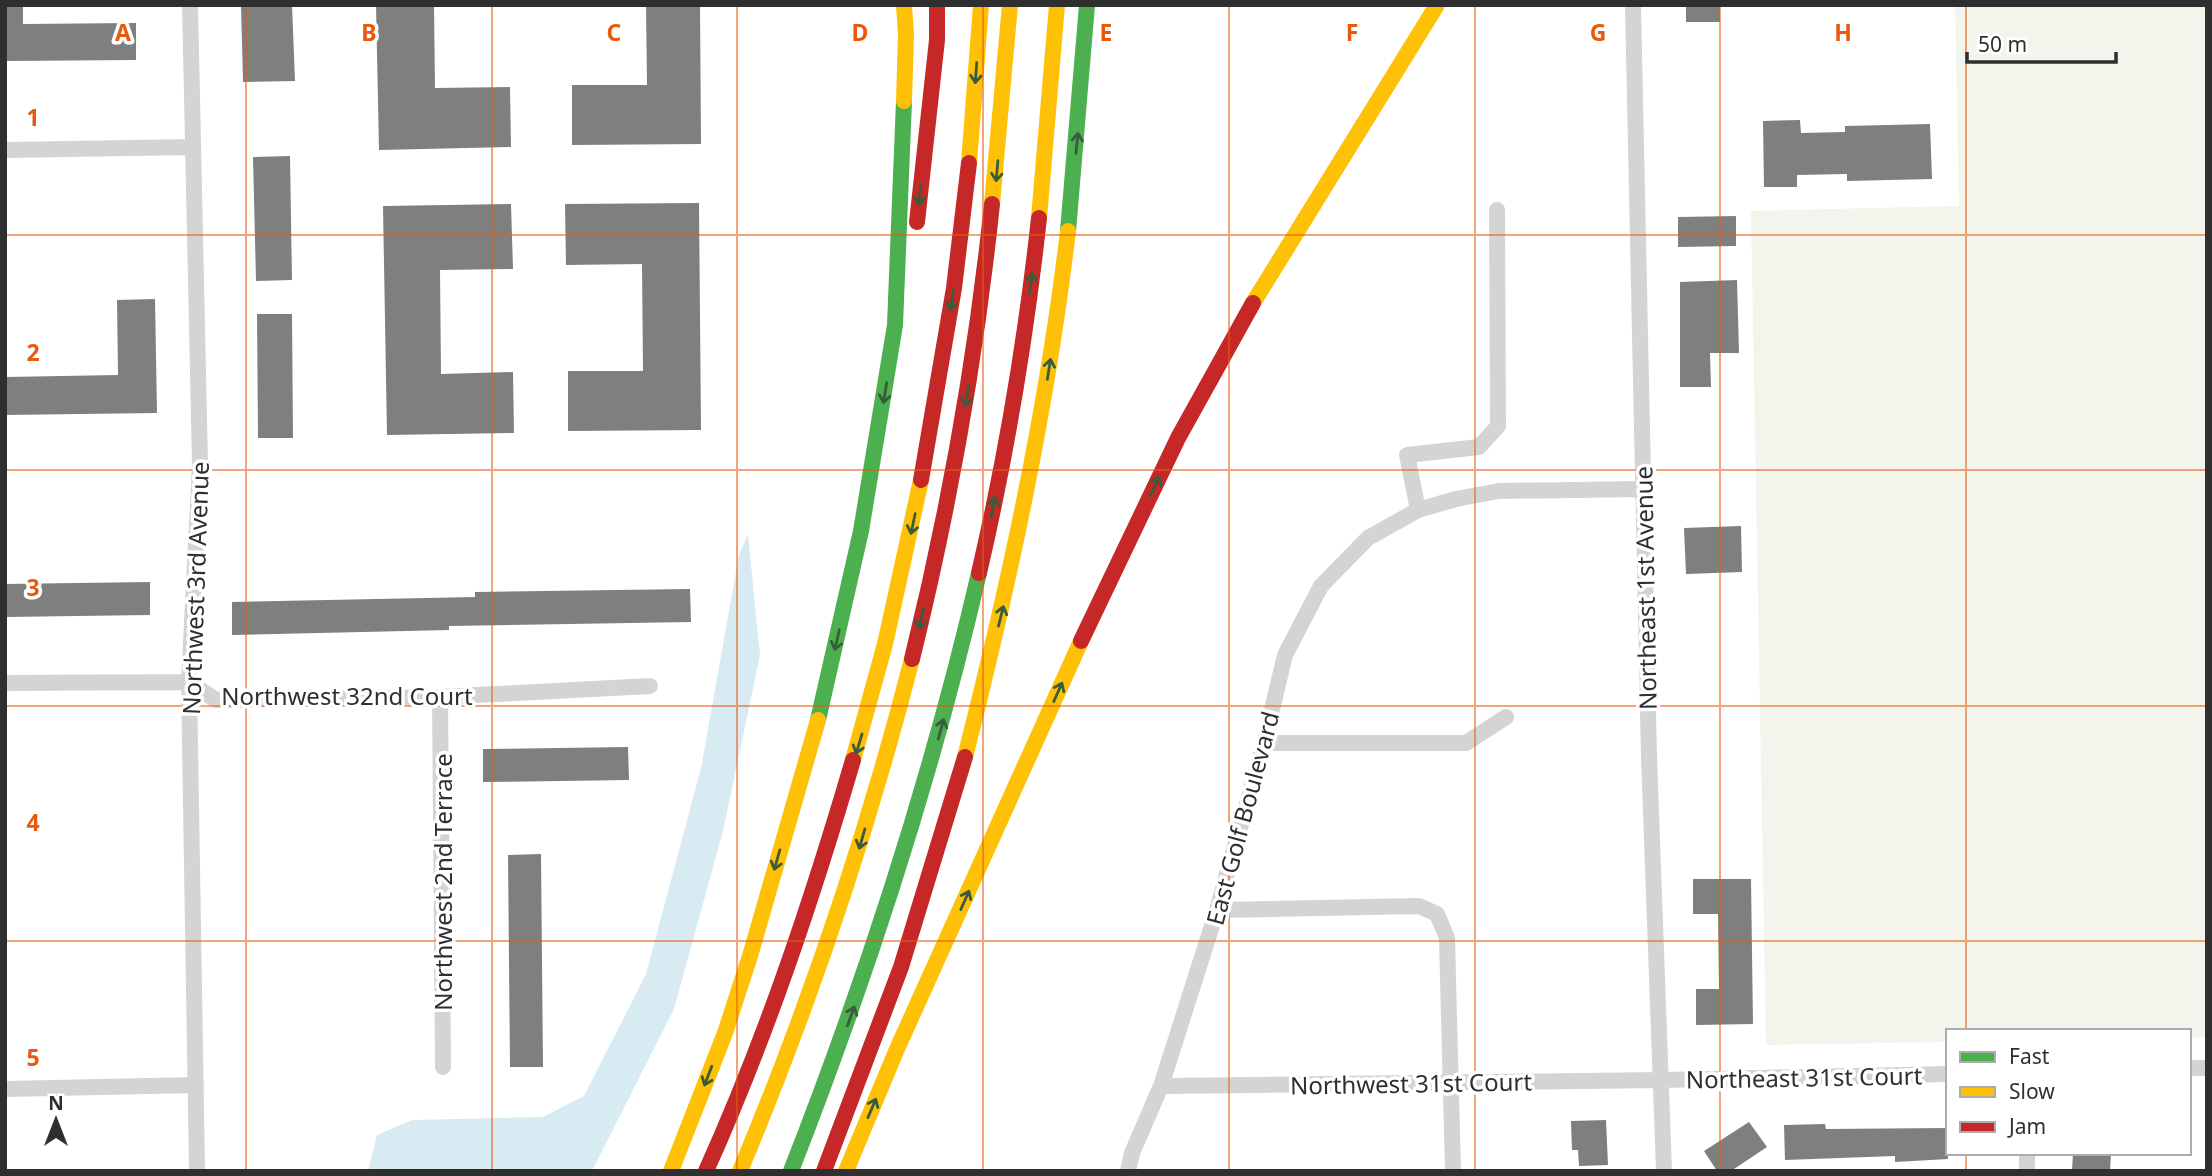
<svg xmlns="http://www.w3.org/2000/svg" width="2212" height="1176" viewBox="0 0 2212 1176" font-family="'Noto Sans',sans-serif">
<rect width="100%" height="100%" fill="#fff"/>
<!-- green -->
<path fill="#f2f5ec" d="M1955,5h252v1032l-18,1v-7h-241v11l-182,3 -15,-834 208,-5z"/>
<!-- water -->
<path fill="#d8ebf3" d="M748,534l12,121 -37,176 -49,178 -82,162h-224l9,-36 35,-15 131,-3 41,-21 62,-122 55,-206 38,-213z"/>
<!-- building -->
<path fill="#7f7f7f" d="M5,5h18v19l113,-1v37l-131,1z
M241,5h51l3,76 -52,1z
M376,5h58l1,83 75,-1 1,60 -132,3z
M646,5h54l1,139 -129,1v-60h75z
M1686,5h34v17h-34z
M1800,120l1,13 44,-1v-6l85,-2 2,55 -85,2v-7l-50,1v12h-33l-1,-66z
M290,156l2,124 -36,1 -3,-124z
M699,203l2,227 -133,1v-60h75l-1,-107 -76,1 -1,-61z
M511,204l2,65 -73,1 1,104 72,-2 1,61 -127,2 -4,-229z
M1736,216v30l-58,1v-30z
M1737,280l2,73h-29l1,34h-31v-105z
M155,299l2,114 -152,2v-38l113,-2 -1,-75z
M257,314h35l1,124h-35z
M1741,526l1,46 -56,2 -2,-46z
M150,582v33l-145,2v-33z
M690,589l1,33 -242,4v4l-217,5v-33l243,-5v-5z
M628,747l1,33 -146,2v-33z
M541,854l2,213h-33l-2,-212z
M1693,879h58l2,145 -57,1v-36h23l-1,-75h-25z
M1606,1120l2,45 -29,1 -1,-16h-6l-1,-29z
M1749,1122l18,25 -36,24h-14l-13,-20z
M1825,1124l1,5 122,-1v31l-53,3v-6l-110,4 -1,-35z
M2073,1153h38l-1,18h-38z"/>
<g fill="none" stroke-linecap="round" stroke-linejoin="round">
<!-- street -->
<path stroke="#d4d4d4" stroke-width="16" d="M190,5l10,460 -11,217 8,489
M1633,5l16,752 15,414
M5,150l188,-3
M1418,510l-11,-55 72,-8 19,-21 -1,-216
M5,683l184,-1 27,18 224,-3 210,-11
M440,697l3,370
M1264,743h202l40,-26
M1217,910l202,-4 18,8 10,24 6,233
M2189,1068h18
M1161,1086l500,-6 287,-6
M5,1089l191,-4
M2027,1153v18
M1128,1171l4,-18 29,-67 56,-176 47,-167 21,-88 36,-69 47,-48 50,-28 38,-11 43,-8 143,-2"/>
<!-- fast -->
<path stroke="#4caf50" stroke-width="16" d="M1068,231l19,-226
M818,720l43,-189 34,-206 9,-224
M791,1171c77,-197 140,-391 188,-598"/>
<!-- slow -->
<path stroke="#ffc107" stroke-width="16" d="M904,5l2,30 -2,66
M969,163l12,-158
M992,204l18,-199
M1039,218l18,-213
M1253,303l184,-298
M965,757c44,-173 82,-348 103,-526
M853,760l32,-116 36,-164
M671,1171l54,-138 25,-77 68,-236
M740,1171c70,-167 127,-337 172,-512
M846,1171l51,-122 184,-408"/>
<!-- jam -->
<path stroke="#c62828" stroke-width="16" d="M917,222l20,-182v-35
M921,480l33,-192 15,-125
M979,573c27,-116 47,-236 60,-355
M1081,641l97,-203 75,-135
M912,659c37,-150 64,-301 80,-455
M706,1171c60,-133 106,-271 147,-411
M824,1171l77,-204 64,-210"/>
</g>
<!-- one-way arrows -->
<defs><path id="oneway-shaft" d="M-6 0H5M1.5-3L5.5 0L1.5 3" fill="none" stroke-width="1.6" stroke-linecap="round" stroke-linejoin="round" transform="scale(1.75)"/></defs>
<g stroke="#395c3b">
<use href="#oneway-shaft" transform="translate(976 73) rotate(94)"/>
<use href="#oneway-shaft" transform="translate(1077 143) rotate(-84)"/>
<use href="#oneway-shaft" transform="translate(997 171) rotate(95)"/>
<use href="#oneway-shaft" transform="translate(920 195) rotate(96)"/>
<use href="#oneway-shaft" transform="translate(1031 283) rotate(-82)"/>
<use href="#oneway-shaft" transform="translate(952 300) rotate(98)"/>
<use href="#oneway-shaft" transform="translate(1049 369) rotate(-81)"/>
<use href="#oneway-shaft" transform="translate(885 393) rotate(99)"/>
<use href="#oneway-shaft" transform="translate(967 396) rotate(99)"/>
<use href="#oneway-shaft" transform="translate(1155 486) rotate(-64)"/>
<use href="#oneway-shaft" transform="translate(993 507) rotate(-79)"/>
<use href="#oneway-shaft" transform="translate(913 524) rotate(102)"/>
<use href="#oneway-shaft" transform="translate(1001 616) rotate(-76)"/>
<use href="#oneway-shaft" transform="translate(921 619) rotate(103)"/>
<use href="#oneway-shaft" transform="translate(837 640) rotate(103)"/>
<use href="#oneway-shaft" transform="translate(1058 692) rotate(-66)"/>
<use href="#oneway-shaft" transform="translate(941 729) rotate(-75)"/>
<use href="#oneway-shaft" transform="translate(859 744) rotate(107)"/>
<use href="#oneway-shaft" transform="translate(862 839) rotate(106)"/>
<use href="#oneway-shaft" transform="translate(777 860) rotate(106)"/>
<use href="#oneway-shaft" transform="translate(965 900) rotate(-66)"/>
<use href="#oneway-shaft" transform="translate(851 1016) rotate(-70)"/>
<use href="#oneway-shaft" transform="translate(708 1076) rotate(111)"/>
<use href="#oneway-shaft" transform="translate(872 1108) rotate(-67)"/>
</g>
<!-- grid -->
<path fill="none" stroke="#e8590c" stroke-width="2" stroke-opacity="0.55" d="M246,5v1166M492,5v1166M737,5v1166M983,5v1166M1229,5v1166M1475,5v1166M1720,5v1166M1966,5v1026M5,235h2202M5,470h2202M5,706h2202M5,941h2202M1966,1153v18"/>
<g text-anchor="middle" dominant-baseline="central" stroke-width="7" stroke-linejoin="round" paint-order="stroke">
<!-- street labels -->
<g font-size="24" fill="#2f2f2f" stroke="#fff">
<text transform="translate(195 588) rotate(-88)">Northwest 3rd Avenue</text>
<text transform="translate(1645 588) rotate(-91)">Northeast 1st Avenue</text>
<text x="347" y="695">Northwest 32nd Court</text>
<text transform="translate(1242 818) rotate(-75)">East Golf Boulevard</text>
<text transform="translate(442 882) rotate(-90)">Northwest 2nd Terrace</text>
<text transform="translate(1804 1077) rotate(-1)">Northeast 31st Court</text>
<text transform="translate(1411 1083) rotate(-1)">Northwest 31st Court</text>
</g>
</g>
<g font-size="23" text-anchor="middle" font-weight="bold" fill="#e8590c" stroke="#fff" stroke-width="7" stroke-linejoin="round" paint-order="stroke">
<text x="123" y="41">A</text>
<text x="369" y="41">B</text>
<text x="614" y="41">C</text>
<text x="860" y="41">D</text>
<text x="1106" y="41">E</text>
<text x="1352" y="41">F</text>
<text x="1598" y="41">G</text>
<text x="1843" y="41">H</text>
<text x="33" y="126">1</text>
<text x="33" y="361">2</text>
<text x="33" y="596">3</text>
<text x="33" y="831">4</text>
<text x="33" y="1066">5</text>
</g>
<!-- border -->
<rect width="2212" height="1176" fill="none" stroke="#2f2f2f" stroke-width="14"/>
<!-- legend -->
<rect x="1946" y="1029" width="245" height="126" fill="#ffffff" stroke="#acacac" stroke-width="2"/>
<rect x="1960" y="1052" width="35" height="10" fill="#4caf50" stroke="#acacac" stroke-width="2"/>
<text x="2009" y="1064" font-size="21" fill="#2f2f2f">Fast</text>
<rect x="1960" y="1087" width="35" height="10" fill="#ffc107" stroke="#acacac" stroke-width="2"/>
<text x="2009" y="1099" font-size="21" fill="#2f2f2f">Slow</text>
<rect x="1960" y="1122" width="35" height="10" fill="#c62828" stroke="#acacac" stroke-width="2"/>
<text x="2009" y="1134" font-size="21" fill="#2f2f2f">Jam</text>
<!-- north arrow -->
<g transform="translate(56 1120)" stroke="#ffffff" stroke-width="5" paint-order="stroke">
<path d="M0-5L12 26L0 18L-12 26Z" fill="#2f2f2f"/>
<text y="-10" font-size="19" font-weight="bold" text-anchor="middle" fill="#2f2f2f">N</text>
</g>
<!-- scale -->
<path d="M1967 52v10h149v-10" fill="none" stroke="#2f2f2f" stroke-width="3.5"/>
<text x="1978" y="52" font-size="21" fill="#2f2f2f" stroke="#ffffff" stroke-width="5" paint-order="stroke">50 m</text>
</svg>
